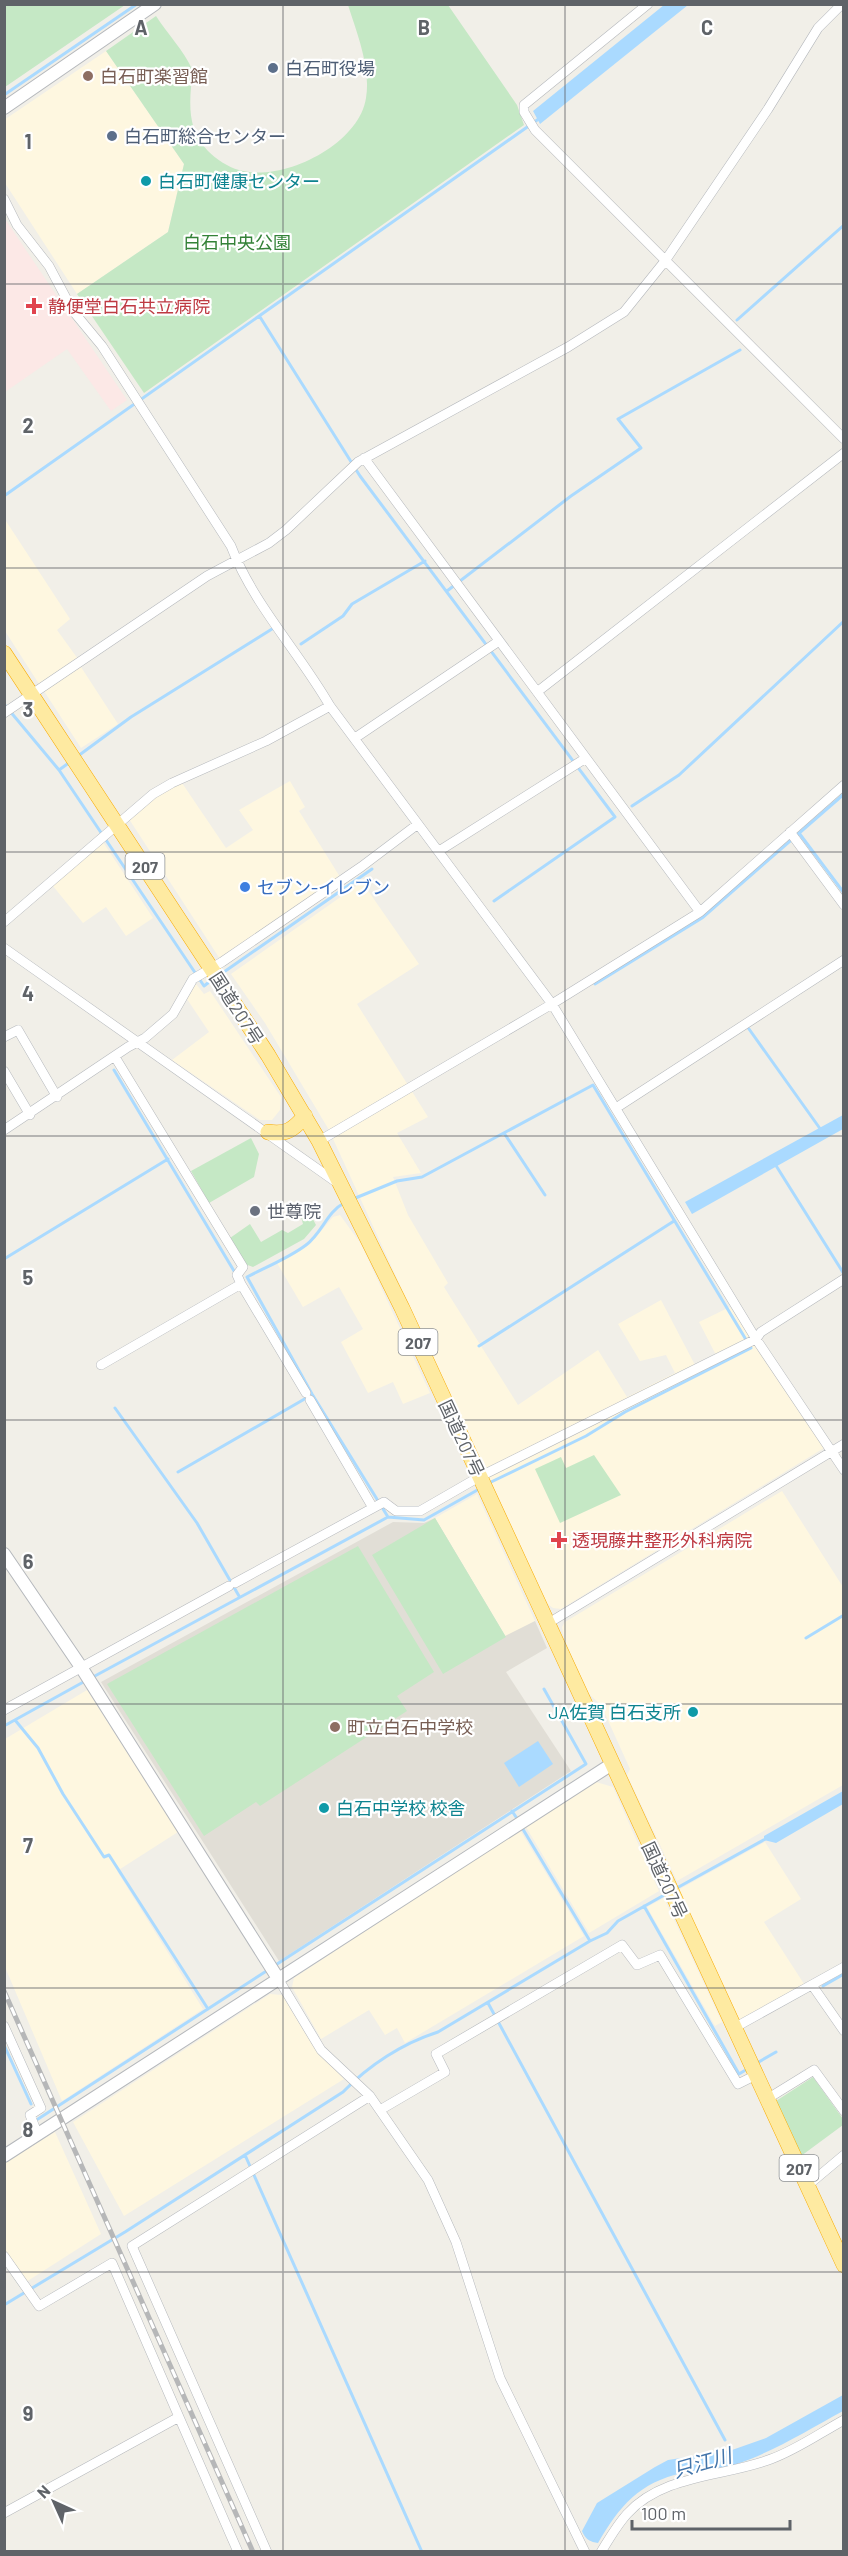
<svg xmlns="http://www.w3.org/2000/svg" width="848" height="2556" viewBox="0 0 848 2556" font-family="Barlow,'Noto Sans JP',sans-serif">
<rect width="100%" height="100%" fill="#f1efe8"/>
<!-- commercial -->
<path fill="#fef7e0" d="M106,51l78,113 -16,68 -91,62 -72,-111 -1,-63z
M4,518l66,101 -13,11 21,29 -39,25 -34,-53z
M81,667l37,57 -37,24 -37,-57z
M290,781l15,26 -6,4 41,66 -120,82 -91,-140 31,-25 22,-11 44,65 27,-18 -14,-20z
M103,842l50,76 -27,18 -20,-29 -23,16 -30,-37z
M362,882l57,82 -62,40 71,113 -31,16 24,40 -28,4 15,38 40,68 -4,4 74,118 80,-55 29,47 48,-24 -9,-18 -26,6 -22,-37 43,-24 34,65 21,-10 -17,-33 31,-15 94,141 -263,161 -8,-1 -8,-6 -216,-472 -64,-107 -34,-49z
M196,984l8,10 6,-3 71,106 -1,13 -8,10h-12l-88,-60 37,-28 -22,-33z
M340,1215l21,29 69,149 -27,11 -10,-22 -25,11 -27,-51 22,-13 -24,-42 -36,20 -26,-44 32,-18 24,-28z
M782,1491l61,96v198l-166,96 -50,-106 3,-6 -29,-64 -13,-12 -24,-54 -2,-12 3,-5z
M477,1494l58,127 -29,16 -71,-119z
M87,1690l91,142 -61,39 86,138 -141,92 -57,-134v-228z
M596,1782l17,5 46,104 -70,42 -63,-106z
M520,1830l64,106 -179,107 -8,-15 -12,7 -16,-25 -48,29 -29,-52 2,-9z
M765,1842l36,57 -37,23 42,65 -66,35 -62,-132z
M664,1898l58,124 -7,4 -68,-119z
M270,1994l12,1 35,57 27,27 -220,137 -51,-94z
M55,2132l46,102 -75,48 -21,-32v-87z"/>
<!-- education -->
<path fill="#e1ded6" d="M435,1518l70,118 30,-15 12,27 -41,24 65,99 -292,190 -178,-279 292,-160 31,1z"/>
<!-- medical -->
<path fill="#fce8e6" d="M5,219l122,181 -16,11 -44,-62 -62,43z"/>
<!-- green -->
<path fill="#c5e8c5" d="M5,4h120v1l-120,82z
M348,5h100l69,100 7,20 -380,268 -67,-99 91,-62 16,-68 -78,-113 50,-35c11,17 28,35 36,53 2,5 0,13 -1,18 -2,24 -1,46 17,64 8,8 20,16 31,19 43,13 120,-25 127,-72 5,-30 -9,-65 -18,-93z
M251,1138l8,16 -5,23 -45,26 -18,-32z
M307,1208l9,17 -12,14 -51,28 -8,-3 -15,-26 20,-14 11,18 21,-12 6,3 15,-9 -3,-11z
M594,1455l27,40 -61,28 -25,-54 26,-12 5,11z
M435,1518l71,119 -63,37 -71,-119z
M358,1546l76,126 -37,24 10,15 -147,95 -4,-4 -52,34 -97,-152z
M813,2077l30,42v6l-42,31 -25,-55z"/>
<!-- water -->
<path fill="#aadaff" d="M664,5h24l-148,119 -7,-13z
M843,1115v14l-151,85 -7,-12z
M538,1741l15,23 -34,23 -15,-24z
M843,1791v13l-67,39 -12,-3v-4z
M843,2395v16c-35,19 -68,40 -106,53 -17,5 -37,6 -54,9 -44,9 -64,34 -85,70 -8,-1 -13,-4 -16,-12l15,-28 58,-36 13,-7 64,-10 34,-12z"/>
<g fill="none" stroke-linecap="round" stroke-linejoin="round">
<!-- stream -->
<path stroke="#aadaff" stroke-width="3" d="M4,95l133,-91
M260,317l100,159 255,341 -121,84
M737,320l107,-95
M4,496l536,-378
M447,591l124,-95 70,-48 -23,-29 122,-69
M301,644l42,-28 9,-12 73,-43
M4,704l55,66 145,216 9,-7
M78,756l53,-39 141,-88
M59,770l11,-8
M632,806l47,-31 165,-154
M799,833l45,60
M221,974l151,-105
M595,984l107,-66 142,-124
M749,1029l72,101
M114,1070l120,201
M504,1133l41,62
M775,1164l69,110
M353,1199l44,-18 25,-4 171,-92 158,263 -126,64 -39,24 -97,47
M344,1203c-17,9 -22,30 -38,42 -17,13 -40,22 -59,32l65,117 76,123
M4,1259l164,-100
M479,1346l195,-125
M115,1408l82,115 42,73
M178,1472l130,-75
M806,1638l38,-23
M93,1677l295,-160 36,3 57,-32
M15,1720l23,28 25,46 41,63 5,-2 99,154
M4,1726l83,-46
M512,1811l6,9
M675,1889l94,-52
M644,1906l95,168 10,-6
M590,1941l17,-8 11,-12 48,-27
M274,1966l312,-202 -42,-75
M823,1986l21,-12
M488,2003l237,437
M4,2045l27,59
M757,2063l19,-11
M38,2119l230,-149
M245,2155l177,397
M4,2305l121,-73 218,-140c26,-27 60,-49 95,-60l152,-91 -69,-115"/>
<defs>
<path id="minor" d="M648,4l-124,101v7l11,18 309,309
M4,199l13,26 32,41 24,45 29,35 129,200c22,58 68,106 99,160l222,298 204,335 88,131
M364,458l336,454
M537,692l307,-239
M4,713l203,-137 62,-33 17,-13 72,-68 210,-115 56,-35 41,-51 103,-152 50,-81 24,-24
M355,738l144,-97
M790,832l54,73
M439,851l147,-93
M4,922l149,-128 19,-11 94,-42 64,-35
M4,948l332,234
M4,1037l14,-7 39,67
M115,1057l128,210 -6,8 4,9 65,109
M4,1071l26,44
M616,1108l228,-148
M4,1130l124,-83 17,-9 28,-24 20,-35 29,-17 139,-95 57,-43
M319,1141l233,-137 148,-92 144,-127
M101,1365l140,-81
M310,1400l63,108
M235,1583l149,-81 12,9h24l59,-34 277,-138 5,-7 83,-53
M547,1624l297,-180
M4,1710l225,-124
M279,1980l42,70 49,46 58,84 28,62 44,136 85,174
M812,1985l32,46
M4,2026l37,82 -11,7 8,20
M734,2028l110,-61
M767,2099l47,-29 30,41
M380,2110l65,-38 -9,-18 186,-109 15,20 23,-10 78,129 18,-9
M807,2186l37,-31
M4,2256l35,50 73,-43 67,154 -175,96
M179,2417l59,135
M267,2552l-135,-306 238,-150
M601,2552c8,-13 16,-27 26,-38 36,-40 97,-37 144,-55 25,-9 49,-26 73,-39"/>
<path id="tertiary" d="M4,108l151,-104
M4,1554l77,113 198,313
M4,2156l608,-392"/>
<path id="trunk" d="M4,653l264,402 51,86 83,167 442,957
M268,1132c18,3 25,-2 37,-16"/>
</defs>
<!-- minor casing -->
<use href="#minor" stroke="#b5b8bc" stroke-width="10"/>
<!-- tertiary casing -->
<use href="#tertiary" stroke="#b5b8bc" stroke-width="14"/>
<!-- trunk casing -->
<use href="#trunk" stroke="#f9ab00" stroke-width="16"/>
<!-- minor -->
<use href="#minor" stroke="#fff" stroke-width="9"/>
<!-- tertiary -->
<use href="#tertiary" stroke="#fff" stroke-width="12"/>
<!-- trunk -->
<use href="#trunk" stroke="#feeaa1" stroke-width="15"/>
<defs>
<path id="rail" d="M4,1991l249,561"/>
</defs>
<!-- rail casing -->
<use href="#rail" stroke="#b6b7b8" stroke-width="5"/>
<!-- rail -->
<use href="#rail" stroke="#fff" stroke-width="3" stroke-dasharray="9" stroke-linecap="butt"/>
</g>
<!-- grid -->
<path fill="none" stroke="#5f6368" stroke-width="1.5" stroke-opacity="0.55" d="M283,4v2548M565,4v2548M4,284h840M4,568h840M4,852h840M4,1136h840M4,1420h840M4,1704h840M4,1988h840M4,2272h840"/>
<!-- markers -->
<g fill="#5c6f8a" stroke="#fff" stroke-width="2">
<circle cx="273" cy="68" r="6"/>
<circle cx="112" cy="136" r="6"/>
</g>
<g fill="#8d6e63" stroke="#fff" stroke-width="2">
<circle cx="88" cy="76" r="6"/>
<circle cx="335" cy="1727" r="6"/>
</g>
<g fill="#0f9aa8" stroke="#fff" stroke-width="2">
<circle cx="146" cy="181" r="6"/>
<circle cx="693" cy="1712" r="6"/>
<circle cx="324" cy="1808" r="6"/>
</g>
<g fill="#e0444e" stroke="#fff" stroke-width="2">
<path d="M31 297h6v6h6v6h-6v6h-6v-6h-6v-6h6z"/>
<path d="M556 1531h6v6h6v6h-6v6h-6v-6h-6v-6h6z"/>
</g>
<circle fill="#3f7fe0" stroke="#fff" stroke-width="2" cx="245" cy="887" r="6"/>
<circle fill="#6b7280" stroke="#fff" stroke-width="2" cx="255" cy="1211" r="6"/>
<g text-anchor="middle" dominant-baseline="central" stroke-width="4.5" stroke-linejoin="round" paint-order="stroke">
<!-- shield labels -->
<g fill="#fff" stroke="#8f9295" stroke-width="1.5">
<rect x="125.5" y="853" width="39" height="26" rx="4.5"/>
<rect x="398.5" y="1329" width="39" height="26" rx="4.5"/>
<rect x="779.5" y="2155" width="39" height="26" rx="4.5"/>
</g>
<g font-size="16" font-weight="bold" fill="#5f6368">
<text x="145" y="866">207</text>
<text x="418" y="1342">207</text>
<text x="799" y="2168">207</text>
</g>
<!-- service labels -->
<g font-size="18" fill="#4e5e75" stroke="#fff" text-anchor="start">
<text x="285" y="68">白石町役場</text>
<text x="124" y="136">白石町総合センター</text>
</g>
<!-- education labels -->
<g font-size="18" fill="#785e54" stroke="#fff" text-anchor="start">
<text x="100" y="76">白石町楽習館</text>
<text x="347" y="1727">町立白石中学校</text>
</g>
<!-- culture labels -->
<g font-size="18" fill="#0d838f" stroke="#fff" text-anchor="start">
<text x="158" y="181">白石町健康センター</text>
<text x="681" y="1712" text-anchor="end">JA佐賀 白石支所</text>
<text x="336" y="1808">白石中学校 校舎</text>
</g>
<!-- park labels -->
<g font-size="18" fill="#348238" stroke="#fff">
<text x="237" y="242">白石中央公園</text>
</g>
<!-- health labels -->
<g font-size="18" fill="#be3a42" stroke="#fff" text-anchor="start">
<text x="48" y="306">静便堂白石共立病院</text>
<text x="572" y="1540">透現藤井整形外科病院</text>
</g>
<!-- shop labels -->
<g font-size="18" fill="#366cbe" stroke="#fff" text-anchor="start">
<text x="257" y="887">セブン-イレブン</text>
</g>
<!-- street labels -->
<g font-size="18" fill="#5f6368" stroke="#fff">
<text transform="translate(237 1008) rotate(57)">国道207号</text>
<text transform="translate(462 1438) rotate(65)">国道207号</text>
<text transform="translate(665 1880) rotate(65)">国道207号</text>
</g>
<!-- worship labels -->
<g font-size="18" fill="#5b616d" stroke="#fff" text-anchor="start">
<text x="267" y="1211">世尊院</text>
</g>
<!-- water labels -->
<g font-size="20" font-style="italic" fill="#4174aa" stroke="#fff">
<text transform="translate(702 2462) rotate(-16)">只江川</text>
</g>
</g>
<g font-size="20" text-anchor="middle" font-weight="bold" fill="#5f6368" stroke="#fff" stroke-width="4.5" stroke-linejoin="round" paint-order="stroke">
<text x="141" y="35">A</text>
<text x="424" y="35">B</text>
<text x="707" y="35">C</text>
<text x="28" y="149">1</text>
<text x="28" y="433">2</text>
<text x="28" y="717">3</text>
<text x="28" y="1001">4</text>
<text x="28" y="1285">5</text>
<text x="28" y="1569">6</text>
<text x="28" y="1853">7</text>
<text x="28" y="2137">8</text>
<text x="28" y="2421">9</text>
</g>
<!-- border -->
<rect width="848" height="2556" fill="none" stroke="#5f6368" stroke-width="12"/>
<!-- north arrow -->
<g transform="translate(54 2502) rotate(315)" stroke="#ffffff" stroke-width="4.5" paint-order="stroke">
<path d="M0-4.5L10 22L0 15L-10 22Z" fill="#5f6368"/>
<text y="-9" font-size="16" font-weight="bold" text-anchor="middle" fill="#5f6368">N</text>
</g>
<!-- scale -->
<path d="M632 2520v9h158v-9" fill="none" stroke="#5f6368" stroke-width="3"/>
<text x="641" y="2520" font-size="18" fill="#5f6368" stroke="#ffffff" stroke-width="4.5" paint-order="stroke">100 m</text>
</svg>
